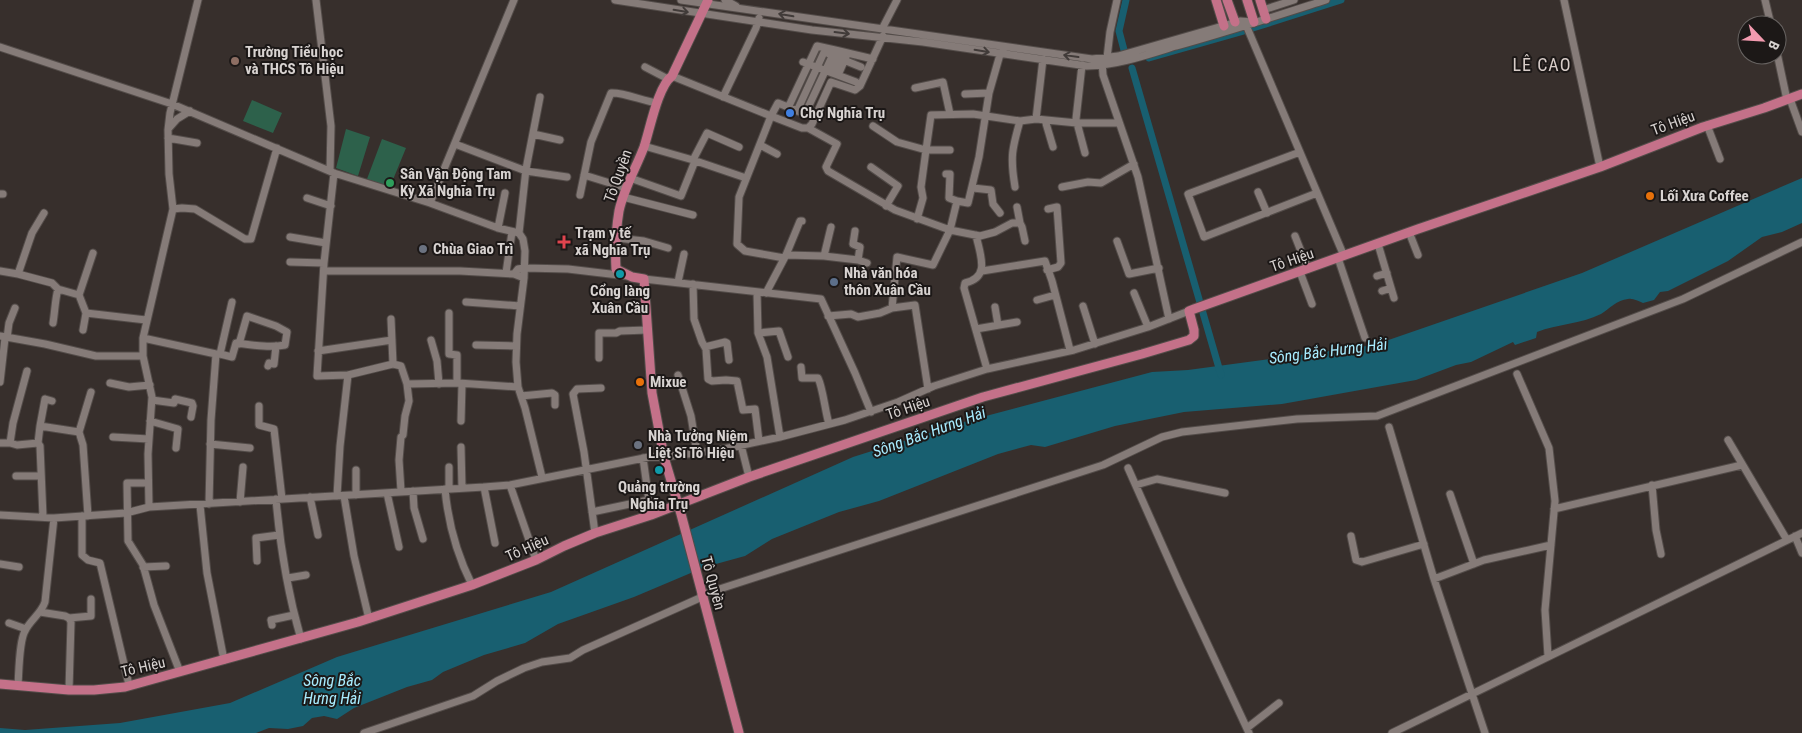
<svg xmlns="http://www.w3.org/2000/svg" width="1802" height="733" viewBox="0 0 1802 733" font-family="'Roboto Condensed',sans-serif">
<rect width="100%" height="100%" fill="#372f2c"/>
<!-- green -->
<path fill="#2d614b" d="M252,100l30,13 -9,20 -30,-12z
M346,129l24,8 -12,39 -22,-8z
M382,139l24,9 -16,39 -23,-8z"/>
<!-- water -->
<path fill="#185f70" d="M1802,178v45l-20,9 -20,5 -34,24 -60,30 -8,1 -6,8 -11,3c-5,-2 -10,-5 -15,-4 -11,1 -19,10 -27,15 -20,10 -44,10 -64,18l-1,6 -21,7 -2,-3 -42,20 -15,3 -40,15 -134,24 -98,8 -69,14 -70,21 -14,-2 -33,9 -119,47 -40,11 -67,27 -27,17 -40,11 -71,30 -76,27 -33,19 -41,12 -41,17 -11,8 -25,7 -53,21 -17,11 -13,-3 -12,2 -9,8 -15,3 -19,-1 -13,5h-256v-5l25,2 95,-7 110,-20 107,-46 214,-65 302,-135 114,-36 185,-49 36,-2 186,-25 208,-72z"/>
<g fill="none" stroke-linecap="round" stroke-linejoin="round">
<!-- canal -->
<path stroke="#185f70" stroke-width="7" d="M1253,28l88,-28
M1124,50l-5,-19 7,-31
M1149,58l95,-27
M1132,68l89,307"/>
<defs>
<path id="minor" d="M316,0l15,126 -1,45
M615,0l197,30 111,12 164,24c31,-1 60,-11 89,-20 51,-14 100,-30 150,-46
M681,0l411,59 26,-3 122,-35 12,1
M725,0l11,6
M1564,0l36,167
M1765,0l6,25
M1263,10l31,-10
M1246,25l98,231
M882,29l15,-29
M0,47l172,57 162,69 96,30 68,25 21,5 4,6 2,12 -1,27 -7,56 -1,28 2,25 7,21 17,69
M1777,53l10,47
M829,54l32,13
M1107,58l3,-26 7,-32
M1043,59l-7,60 41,4h42
M1102,61l1,14 35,102 31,142
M803,62l53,20
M1082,65l-6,54 9,34
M645,67l23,12
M832,73l8,-18
M838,75l8,-18
M672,76l99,40 31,12h6l4,-4 19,-42 24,8 5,-4 23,-50
M915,88l28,-6 7,32
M965,94l24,-1
M723,97l33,-69 3,-10
M1790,99l12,33
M788,108l29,-62 18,4
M797,111l29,-63
M1045,120l8,27
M1020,121l16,-2
M1707,125l13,34
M873,126l24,16 29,8 5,-35 42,-1 47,7c-8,28 -10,36 -5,66
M169,128l8,-9 13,-8
M808,128l29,16 -11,23 2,4 67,39 55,20 30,6 15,-4 17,-9h8l-3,-16
M533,134l27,6
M168,138l29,5
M455,144l71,27 41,6
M760,145l17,9
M644,146l49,14 53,18
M1300,152l-112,42 16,43 113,-44
M693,160l14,-27 32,14
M871,167l27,19 -12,20
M334,173l-10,90 -7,113 31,-1 45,-11 8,2 6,18 2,17 -4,15 -2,19 -2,2 -2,23 2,31
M946,174h4l-1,24 8,3
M584,175l42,13
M630,178l51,18 14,-35
M1062,187l26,-5 13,1 33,-19
M973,188l18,2 2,14 7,9
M1258,192l9,21
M0,194h3
M580,195l11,-53 20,-49c12,-1 32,8 46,10
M623,197l70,18
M307,198l24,8
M430,203l84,-203
M173,209l9,-1 13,1 50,30h6l26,-91
M44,213l-12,20 -14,41 34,9 6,6 21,6 7,18 60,7
M917,219l6,-21 -2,-11 5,-37h24
M1020,223l2,4 3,14
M498,228l7,-35
M1409,232l9,23
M519,233l7,-64 14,-72
M976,235c4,20 15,42 -11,48l-1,5 23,81
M1295,236l13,33
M290,237l36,6
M617,238l27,3 24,7
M1117,241l12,33 30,-6
M1378,244l16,54
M786,255l38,1 34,4 2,-13 -7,-3 2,-13
M824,256l7,-29
M784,258l-39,-7 -8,-7 2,-47 32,-81 7,-13 27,11 30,-64 38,9
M1338,258l27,80
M858,260l9,3
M290,262l34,1
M1047,270l11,-3 3,-4 -4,-56 -9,2
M0,271l18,3
M324,271h136l54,3 10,4
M982,271l63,-10 7,20 18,69
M1300,272l12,32
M506,273l6,-41
M514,274l4,-5 6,-1 44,1 59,7
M1377,276l10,-3
M644,279l177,20 34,74 16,39
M678,282l6,-28
M693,284l1,35 8,23 4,7 2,30 4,2 14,-1 11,1 6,29 12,-1 4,32
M1382,291l9,-3
M757,292l1,41 21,-2 9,26
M766,293l20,-38 14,-34h2
M1134,293l14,34
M79,295l14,-42
M1037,300l18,-5
M466,302l54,4
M1083,306l12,38
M995,307l3,18
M892,308l5,-51 36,8 17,-35 7,-29 11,2 11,-46 10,-64 12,-42
M449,313v41l8,1v28
M828,316l23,-2 7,3 22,-4 12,-5 23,-3 13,84
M391,319l2,45
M53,323c2,-12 2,-23 5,-34
M976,329l41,-7
M83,330l3,-17
M758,333l9,24 13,80
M0,336l45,8 51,12h47
M7,338l2,-15 6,-15
M143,338l73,16
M431,340l6,21 2,23
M476,345l40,1
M705,347l20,-5 2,1 2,17
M318,351l74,-11
M220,354l12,3 4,-14c16,2 33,5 49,2l2,-13 -11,-6 -29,-10 -8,28
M599,358v-25h17l4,-2 27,-1
M268,366l1,-3 5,1 2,-18
M801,367l1,11h16c5,10 7,33 11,46
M27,371l-14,52 -3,20 7,2 21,-2 2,3 3,71
M1517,374l32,74 6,53 -10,109 3,46
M678,375l13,41 6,37
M0,382l5,-44
M110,383l19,4 21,-2
M407,384l51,-1 60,4
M521,396l31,-3 3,2v10
M152,400l22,3 1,-4 17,4 1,3 -2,11
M259,406v19l15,4 8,70
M150,421l28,8 -2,19
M461,421l1,-37
M40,426l39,6
M1389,427l45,152 51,154
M113,437l36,2
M1728,440l59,100
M0,443h10
M38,443l2,-17 5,-27 7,2
M210,444l40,4
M741,445l8,32
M461,447l1,41
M643,458l8,57
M1128,468l52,117 69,148
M356,470v25
M16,476h25
M148,483h-21l1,58 15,24 11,40 26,67
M510,485l26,75
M1136,485l21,-6 68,14
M1652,485l4,45 5,24
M484,487l11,56
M445,489c3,33 12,66 27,96
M449,489v-22
M413,491l1,17 9,31
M387,493l12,54
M1450,494l24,70
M337,496l3,-50 8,-71
M344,496l10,60 15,63
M310,497l8,38
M276,499c4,47 12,95 25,140
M240,502l3,-35
M209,504l2,-84 5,-66h4l12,-52
M200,505l7,68 17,87
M149,507l-1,-53 4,-57 -9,-41v-18l30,-129 -4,-35 -1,-44 2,-17 28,-113
M1554,509l188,-44
M592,512l57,-12
M0,515l54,3 72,-5 23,-6 335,-20 26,-2 139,-28h15l55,-7 61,-13 65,-17 53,-18 36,-16 53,-17 87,-19 74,-23 41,-16
M82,516v39l6,5 12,3 29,122
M88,516l-5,-71 -4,-13 12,-40
M595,533l-11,-81 -11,-58 4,-5 24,-1
M1351,536l5,24 6,2 62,-18
M1795,536l7,17
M257,561l-1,-23 23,-3
M0,564l19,3
M143,567l23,-1
M288,578l18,-3
M1434,579l50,-19 67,-15
M701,595l402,-130 59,-28 20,-5 115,-13 80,-3 306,-117 119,-57
M40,612l25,4 4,2 2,4 -2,68
M69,618l22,-2v-17
M9,623l17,6
M272,625l-1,-5 23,-5
M18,685c1,-13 1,-44 7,-54 5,-11 16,-17 20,-29l9,-84
M1247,728l32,-25
M364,733l109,-37 24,-15 27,-13 18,-6 28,-4 13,-8 119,-53
M1392,733l410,-200"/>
<path id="major" d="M708,0l-36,76c-14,10 -22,53 -28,71 -8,21 -20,41 -25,64 -3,18 -4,39 -3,58l16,8 12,2 8,114 12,64 17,57 58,219
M1216,0l8,26
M1227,0l8,22
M1247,0l7,22
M1260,0l6,19
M0,684l69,6h25l31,-3 233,-65 114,-37 64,-25 28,-14 31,-13 56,-18 98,-38 234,-80 159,-43 47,-14 5,-4v-6l-5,-19 5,-2 224,-80 182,-62 103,-40 61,-19 38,-14"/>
</defs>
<!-- minor casing -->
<use href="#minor" stroke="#534c49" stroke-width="9"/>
<!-- major casing -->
<use href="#major" stroke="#534c49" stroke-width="11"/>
<!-- minor -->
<use href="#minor" stroke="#857b78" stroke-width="7"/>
<!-- major -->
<use href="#major" stroke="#c47189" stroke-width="9"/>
</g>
<!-- one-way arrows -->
<defs><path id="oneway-shaft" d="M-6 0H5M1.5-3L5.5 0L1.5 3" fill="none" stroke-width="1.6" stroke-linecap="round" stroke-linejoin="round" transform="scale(1.25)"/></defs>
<g stroke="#413b39">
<use href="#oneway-shaft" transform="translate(681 11) rotate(9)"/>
<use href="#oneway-shaft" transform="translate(786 15) rotate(-170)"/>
<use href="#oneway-shaft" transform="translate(842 33) rotate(7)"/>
<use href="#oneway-shaft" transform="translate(982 51) rotate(9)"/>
<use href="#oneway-shaft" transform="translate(1071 56) rotate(-172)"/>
</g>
<!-- markers -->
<circle fill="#8d6e63" stroke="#1c1817" stroke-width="2" cx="235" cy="61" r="5"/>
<circle fill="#3f7fe0" stroke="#1c1817" stroke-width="2" cx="790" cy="113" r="5"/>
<circle fill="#2e9e5b" stroke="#1c1817" stroke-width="2" cx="390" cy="183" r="5"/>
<g fill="#e8710a" stroke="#1c1817" stroke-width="2">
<circle cx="1650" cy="196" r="5"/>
<circle cx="640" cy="382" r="5"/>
</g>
<path fill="#e0444e" stroke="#1c1817" stroke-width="2" d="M561.5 234.5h5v5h5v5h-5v5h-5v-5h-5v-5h5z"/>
<g fill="#6b7280" stroke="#1c1817" stroke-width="2">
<circle cx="423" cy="249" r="5"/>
<circle cx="638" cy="445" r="5"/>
</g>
<g fill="#0f9aa8" stroke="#1c1817" stroke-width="2">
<circle cx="620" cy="274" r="5"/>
<circle cx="659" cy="470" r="5"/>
</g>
<circle fill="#5c6f8a" stroke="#1c1817" stroke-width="2" cx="834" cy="282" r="5"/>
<g text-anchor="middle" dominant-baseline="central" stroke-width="4" stroke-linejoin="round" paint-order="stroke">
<!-- poi labels -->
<g font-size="15" font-weight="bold" fill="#d8d3d1" stroke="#1c1817" text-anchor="start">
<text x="245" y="52">Trường Tiểu học<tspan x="245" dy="17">và THCS Tô Hiệu</tspan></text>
<text x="800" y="113">Chợ Nghĩa Trụ</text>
<text x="400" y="174">Sân Vận Động Tam<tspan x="400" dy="17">Kỳ Xã Nghĩa Trụ</tspan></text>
<text x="1660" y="196">Lối Xưa Coffee</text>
<text x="575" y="233">Trạm y tế<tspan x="575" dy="17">xã Nghĩa Trụ</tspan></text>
<text x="433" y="249">Chùa Giao Trì</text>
<text x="844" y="273">Nhà văn hóa<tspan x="844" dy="17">thôn Xuân Cầu</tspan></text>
<text x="620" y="291" text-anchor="middle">Cổng làng<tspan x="620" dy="17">Xuân Cầu</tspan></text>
<text x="650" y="382">Mixue</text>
<text x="648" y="436">Nhà Tưởng Niệm<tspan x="648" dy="17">Liệt Sĩ Tô Hiệu</tspan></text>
<text x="659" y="487" text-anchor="middle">Quảng trường<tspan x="659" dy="17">Nghĩa Trụ</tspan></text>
</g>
<!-- street labels -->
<g font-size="15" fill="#d8d3d1" stroke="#1c1817">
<text transform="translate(1673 123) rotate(-20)">Tô Hiệu</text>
<text transform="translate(618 176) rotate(-70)">Tô Quyền</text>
<text transform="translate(1292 260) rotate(-19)">Tô Hiệu</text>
<text transform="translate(908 408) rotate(-19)">Tô Hiệu</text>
<text transform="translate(527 548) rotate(-24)">Tô Hiệu</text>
<text transform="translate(713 583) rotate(75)">Tô Quyền</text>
<text transform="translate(143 667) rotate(-13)">Tô Hiệu</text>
</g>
<!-- water labels -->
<g font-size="16" font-style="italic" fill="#a8ecff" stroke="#1c1817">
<text transform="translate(1328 351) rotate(-7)">Sông Bắc Hưng Hải</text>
<text transform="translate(929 432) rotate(-20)">Sông Bắc Hưng Hải</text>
<text x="332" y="680">Sông Bắc<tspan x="332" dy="18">Hưng Hải</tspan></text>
</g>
<!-- quarter labels -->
<g font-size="18" letter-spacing="1" fill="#d7ccc8" stroke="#1c1817">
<text x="1542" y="64">LÊ CAO</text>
</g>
</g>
<!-- north arrow -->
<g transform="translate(1762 40) rotate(115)"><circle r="24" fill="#1c1817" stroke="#676361"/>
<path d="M0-4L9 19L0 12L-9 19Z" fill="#f29aaf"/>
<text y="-8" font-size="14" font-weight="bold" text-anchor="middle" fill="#d8d3d1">B</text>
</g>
</svg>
